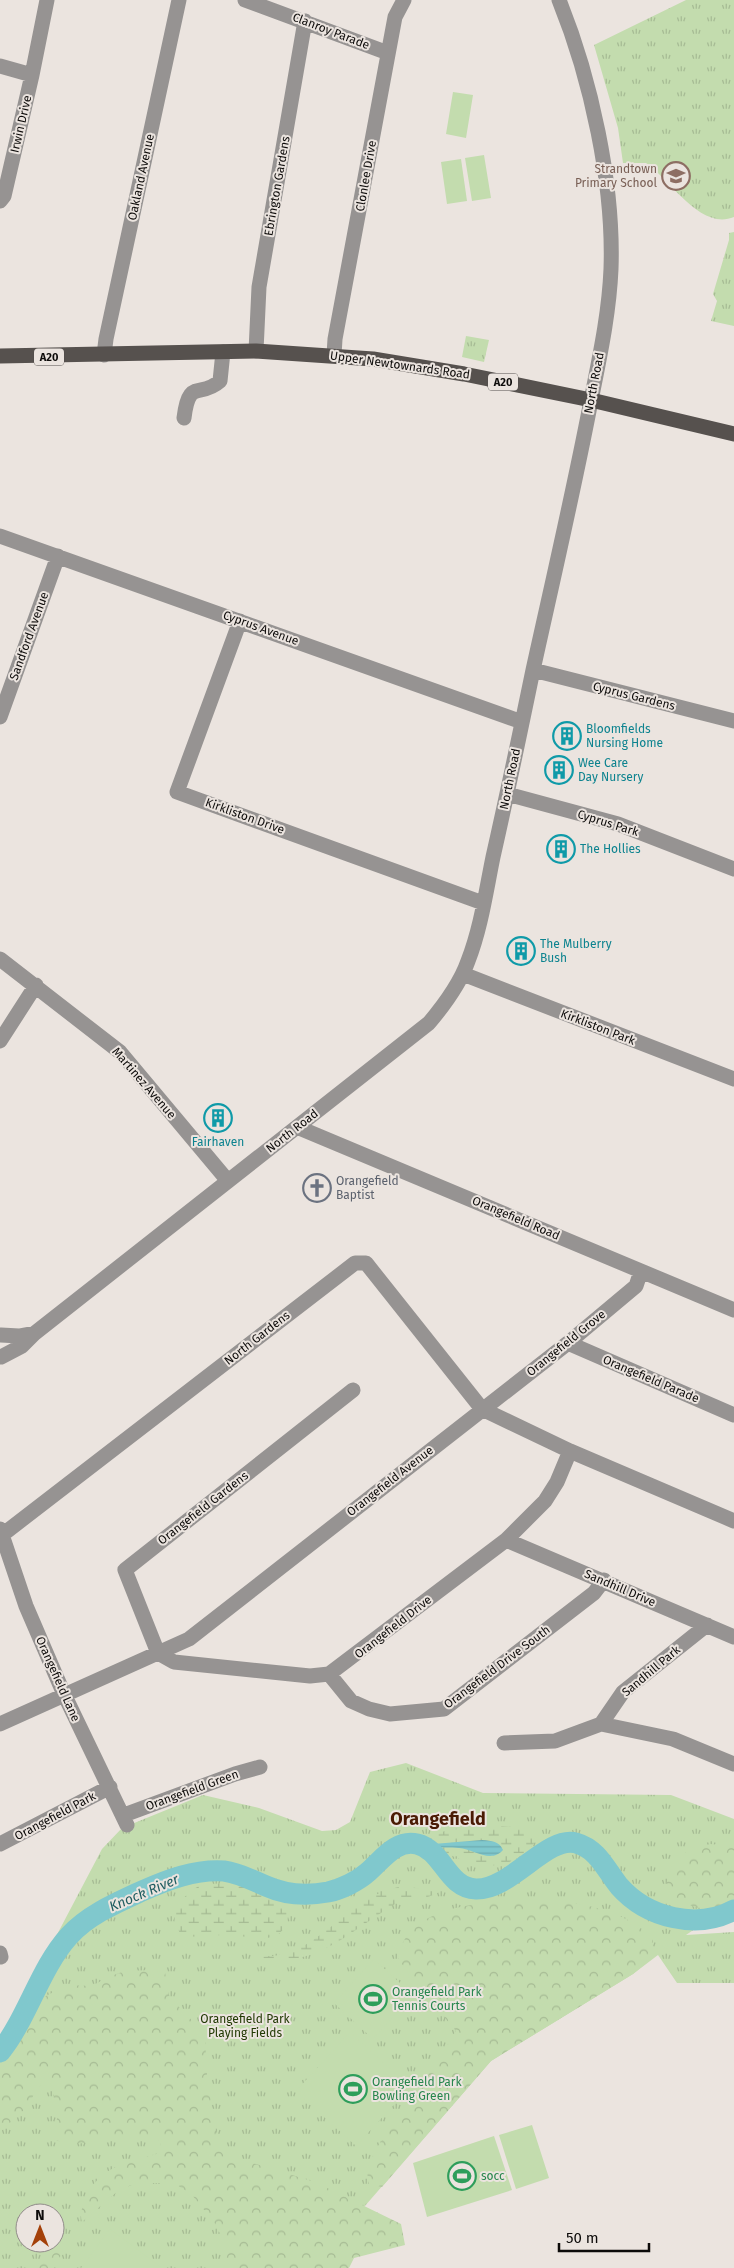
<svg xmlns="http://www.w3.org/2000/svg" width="734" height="2268" viewBox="0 0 734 2268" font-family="'Fira Sans',sans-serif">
<defs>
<pattern id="grass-tufts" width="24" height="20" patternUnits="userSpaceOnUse" patternTransform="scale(1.25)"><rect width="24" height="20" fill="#c3dcae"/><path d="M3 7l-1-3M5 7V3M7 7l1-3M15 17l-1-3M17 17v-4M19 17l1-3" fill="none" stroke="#a6bb94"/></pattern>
<pattern id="forest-crowns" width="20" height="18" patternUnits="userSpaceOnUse" patternTransform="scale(1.25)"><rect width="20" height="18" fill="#c3dcae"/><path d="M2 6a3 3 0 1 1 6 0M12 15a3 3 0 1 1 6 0" fill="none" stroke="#a6bb94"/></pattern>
<pattern id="wetland-marsh" width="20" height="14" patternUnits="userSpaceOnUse" patternTransform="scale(1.25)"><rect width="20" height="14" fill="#c3dcae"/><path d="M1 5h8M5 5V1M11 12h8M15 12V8" fill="none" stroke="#a6bb94"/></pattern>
<pattern id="water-rules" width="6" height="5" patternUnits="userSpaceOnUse" patternTransform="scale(1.25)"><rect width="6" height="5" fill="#80c8cd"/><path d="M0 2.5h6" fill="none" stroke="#6daaaf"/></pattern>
</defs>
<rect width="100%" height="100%" fill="#ebe4df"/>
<!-- grass -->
<path fill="url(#grass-tufts)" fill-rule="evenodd" d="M686,0h48v217c-34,14 -63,-37 -88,-54h-23l-5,-35 -24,-83z
M734,232v94l-23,-5 6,-20 -4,-7 16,-54v-7z
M466,336l23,4 -5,22 -22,-5z
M406,1763l77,30 188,2 63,24v83l-48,33 48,-3v51h-57l-19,-28 -25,19 -142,87 -180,207h-311v-225l102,-194 20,-21 81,-33 56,13 63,23 14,-1 14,-8 20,-50zM25,2213h30v30h-30z"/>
<!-- forest -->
<path fill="url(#forest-crowns)" d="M710,1844l24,2v56l-15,10c-15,-4 -35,-5 -47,-16 -14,-12 4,-38 16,-45 6,-4 15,-5 22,-7z
M538,1899c43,4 83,9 115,39l-2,21 -18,15 -142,87 -109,126 -13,-3 -2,-12 8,-22 52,-73 29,-46 -42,-49 -16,-24c10,-58 94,-55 140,-59z
M151,1970l14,2 4,25 20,20 16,20 2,38 7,49 10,33 32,7 59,18 86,42 4,21 -51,13 -5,10h-126l3,-23 -12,-23 -22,-27 -18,-12h-37l-18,7 -37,32c-3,-10 1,-16 5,-25 12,-31 44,-36 73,-44l1,-12c-7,-2 -16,-6 -23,-6 -27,-2 -65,20 -88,1l7,-17 -6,-41h-6l-21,32 -24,22v-89l44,-46 23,-12 25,1 16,-9 17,-6z
M59,2249l3,5 -10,14h-15z"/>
<!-- wetland -->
<path fill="url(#wetland-marsh)" d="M494,1826l36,2 7,4 1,6c-30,44 -78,28 -112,1l21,-9z
M238,1883c18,7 56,13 49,39 -2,6 -6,11 -12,14 -16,6 -34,-2 -50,-1 -15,0 -30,4 -45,-1 -1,-4 -4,-8 -5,-11 -3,-13 12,-33 25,-37 12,-3 25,-2 38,-3z
M404,1886l35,6c-12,8 -30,6 -44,12 -9,4 -17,12 -26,17 -38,26 -64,46 -113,36 15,-1 29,-1 42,-8 39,-20 60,-56 106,-63z"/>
<!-- garden -->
<path fill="#c3dcae" d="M453,92l20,3 -7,43 -20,-4z
M484,155l7,43 -19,3 -7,-43z
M461,159l6,42 -20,3 -6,-42z
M374,1959l39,36 -40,44 -39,-36z
M350,2032l60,55 -54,59 -60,-55z
M532,2125l17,53 -33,11 -17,-54z
M494,2136l18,54 -85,27 -14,-54z
M110,2229l52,39h-81z"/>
<!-- water -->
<path fill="url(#water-rules)" d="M482,1840c10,1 17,1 21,10 -12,14 -30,-1 -44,-2 -9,-2 -18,2 -26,-4z"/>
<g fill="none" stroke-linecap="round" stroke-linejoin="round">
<!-- river -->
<path stroke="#80c8cd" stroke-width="21" d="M0,2052c27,-33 40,-84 69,-116 19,-21 47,-33 73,-45 25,-11 53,-22 82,-20 15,2 28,9 42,15 20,9 41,10 62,6 14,-3 30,-11 40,-20 14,-12 28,-33 49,-28 26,6 30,44 59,45 35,1 71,-54 100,-46 22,6 30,27 43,43 28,32 78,44 115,24"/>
<!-- minor -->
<path stroke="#969392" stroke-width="15" d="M245,0l143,53
M0,66l32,9 15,-75
M0,201l4,-5 28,-121
M256,351l3,-64 46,-266
M104,355l2,-16 73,-339
M334,355l1,-16 60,-322 9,-17
M184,418c5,-41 16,-19 36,-37l3,-29
M0,536l522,186
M240,621l-63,171 306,111
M533,670l201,51
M0,717l58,-161
M507,794l111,30 116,45
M0,959l120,93 108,129
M463,974l271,105
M0,1041l36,-56
M297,1127l437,183
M1,1335l18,1 16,-3 394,-310c16,-19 31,-39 39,-62 13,-33 18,-70 25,-104 14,-62 27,-124 40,-187 19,-86 39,-172 56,-259 9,-47 20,-94 22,-142 3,-85 -20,-190 -52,-269
M568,1343l166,72
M1,1357l21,-11 13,-13
M353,1390l-228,180 33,83 16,9 136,14 19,-2 177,-134 39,-39 12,-19 13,-31
M0,1529l26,77 37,86 64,133
M2,1535l353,-272h11l116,146 88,42 164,70
M506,1540l228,97
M329,1674l22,27 18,8 21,5 54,-5 150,-116 10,-13
M0,1724l189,-85 379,-296 68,-57 5,-15
M601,1724l22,-32 84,-67
M504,1743l51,-2 46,-17 72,15 61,25
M124,1815l111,-41 25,-7
M0,1844l110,-57
M0,1953l1,4"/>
<!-- major -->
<path stroke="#56514e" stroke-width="15" d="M0,356l256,-5 117,8 91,15 127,26 143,34"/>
</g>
<!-- icons -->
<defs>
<symbol id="school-ring" viewBox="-11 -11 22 22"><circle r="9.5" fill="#ebe4df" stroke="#8d6e63" stroke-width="1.5"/><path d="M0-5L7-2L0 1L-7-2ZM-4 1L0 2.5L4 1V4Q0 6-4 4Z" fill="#8d6e63"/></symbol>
<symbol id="building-ring" viewBox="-11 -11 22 22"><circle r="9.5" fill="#ebe4df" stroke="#0f9aa8" stroke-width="1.5"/><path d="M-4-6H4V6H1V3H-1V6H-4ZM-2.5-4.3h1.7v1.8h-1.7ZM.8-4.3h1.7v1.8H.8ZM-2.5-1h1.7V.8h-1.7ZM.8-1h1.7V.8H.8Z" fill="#0f9aa8"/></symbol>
<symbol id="church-ring" viewBox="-11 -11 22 22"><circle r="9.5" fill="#ebe4df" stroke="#6b7280" stroke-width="1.5"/><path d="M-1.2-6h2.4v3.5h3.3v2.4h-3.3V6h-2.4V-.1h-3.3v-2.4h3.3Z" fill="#6b7280"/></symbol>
<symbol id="stadium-ring" viewBox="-11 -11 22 22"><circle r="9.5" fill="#ebe4df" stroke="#2e9e5b" stroke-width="1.5"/><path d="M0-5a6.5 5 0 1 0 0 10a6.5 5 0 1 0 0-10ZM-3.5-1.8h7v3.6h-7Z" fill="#2e9e5b"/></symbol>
</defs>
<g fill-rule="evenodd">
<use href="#school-ring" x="660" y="160" width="32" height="32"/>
<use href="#building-ring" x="551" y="720" width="32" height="32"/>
<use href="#building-ring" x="543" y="754" width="32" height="32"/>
<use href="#building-ring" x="545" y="833" width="32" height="32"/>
<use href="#building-ring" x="505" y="935" width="32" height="32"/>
<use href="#building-ring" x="202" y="1102" width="32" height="32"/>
<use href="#church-ring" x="301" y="1172" width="32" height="32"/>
<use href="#stadium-ring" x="357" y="1983" width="32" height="32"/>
<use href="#stadium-ring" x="337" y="2073" width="32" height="32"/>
<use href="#stadium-ring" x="446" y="2160" width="32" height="32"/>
</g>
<g text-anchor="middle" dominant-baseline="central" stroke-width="4" stroke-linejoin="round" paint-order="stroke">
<!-- shield labels -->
<g fill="#ebe4df" stroke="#504c4a" stroke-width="1">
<rect x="34" y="348.5" width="30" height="17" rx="4"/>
<rect x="488" y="373.5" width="30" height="17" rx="4"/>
</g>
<g font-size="11" font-weight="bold" fill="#0d0b0a">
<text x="49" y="357">A20</text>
<text x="503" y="382">A20</text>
</g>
<!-- street labels -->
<g font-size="12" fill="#0d0b0a" stroke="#ebe4df">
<text transform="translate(331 31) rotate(21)">Clanroy Parade</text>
<text transform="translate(21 124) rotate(-77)">Irwin Drive</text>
<text transform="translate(366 176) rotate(-80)">Clonlee Drive</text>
<text transform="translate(141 177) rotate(-78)">Oakland Avenue</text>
<text transform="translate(277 186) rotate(-80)">Ebrington Gardens</text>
<text transform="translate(400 365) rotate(8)">Upper Newtownards Road</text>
<text transform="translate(594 383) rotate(-79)">North Road</text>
<text transform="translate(261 628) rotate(20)">Cyprus Avenue</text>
<text transform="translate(29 636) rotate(-70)">Sandford Avenue</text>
<text transform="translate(634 696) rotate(14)">Cyprus Gardens</text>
<text transform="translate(510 779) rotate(-78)">North Road</text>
<text transform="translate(245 816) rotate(20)">Kirkliston Drive</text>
<text transform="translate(608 823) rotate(17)">Cyprus Park</text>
<text transform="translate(598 1027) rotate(21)">Kirkliston Park</text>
<text transform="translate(144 1083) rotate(49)">Martinez Avenue</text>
<text transform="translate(292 1131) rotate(-38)">North Road</text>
<text transform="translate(516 1218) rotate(23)">Orangefield Road</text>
<text transform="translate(257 1338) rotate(-38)">North Gardens</text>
<text transform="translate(566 1343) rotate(-39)">Orangefield Grove</text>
<text transform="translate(651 1379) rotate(23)">Orangefield Parade</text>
<text transform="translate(390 1481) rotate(-38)">Orangefield Avenue</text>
<text transform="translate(203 1508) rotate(-38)">Orangefield Gardens</text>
<text transform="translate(620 1588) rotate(23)">Sandhill Drive</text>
<text transform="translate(393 1627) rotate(-38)">Orangefield Drive</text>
<text transform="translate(497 1667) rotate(-37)">Orangefield Drive South</text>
<text transform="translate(651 1671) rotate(-40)">Sandhill Park</text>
<text transform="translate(58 1679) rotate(66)">Orangefield Lane</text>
<text transform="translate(192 1790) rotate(-20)">Orangefield Green</text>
<text transform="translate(55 1816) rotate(-28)">Orangefield Park</text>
</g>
<!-- education labels -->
<g font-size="12" fill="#785e54" stroke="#ebe4df" text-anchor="end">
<text x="657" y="169">Strandtown<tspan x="657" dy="14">Primary School</tspan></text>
</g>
<!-- culture labels -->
<g font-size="12" fill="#0d838f" stroke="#ebe4df" text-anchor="start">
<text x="586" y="729">Bloomfields<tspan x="586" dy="14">Nursing Home</tspan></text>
<text x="578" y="763">Wee Care<tspan x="578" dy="14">Day Nursery</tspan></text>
<text x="580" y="849">The Hollies</text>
<text x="540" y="944">The Mulberry<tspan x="540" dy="14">Bush</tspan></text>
<text x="218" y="1142" text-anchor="middle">Fairhaven</text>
</g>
<!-- worship labels -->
<g font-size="12" fill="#5b616d" stroke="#ebe4df" text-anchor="start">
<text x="336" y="1181">Orangefield<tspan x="336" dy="14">Baptist</tspan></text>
</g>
<!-- leisure labels -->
<g font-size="12" fill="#27864d" stroke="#ebe4df" text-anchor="start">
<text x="392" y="1992">Orangefield Park<tspan x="392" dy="14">Tennis Courts</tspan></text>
<text x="372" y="2082">Orangefield Park<tspan x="372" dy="14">Bowling Green</tspan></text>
<text x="481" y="2176">socc</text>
</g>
<!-- park labels -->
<g font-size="12" fill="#223a04" stroke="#ebe4df">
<text x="245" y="2019">Orangefield Park<tspan x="245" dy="14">Playing Fields</tspan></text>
</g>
<!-- water labels -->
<g font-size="14" font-style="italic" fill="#1f5c60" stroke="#ebe4df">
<text transform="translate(144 1893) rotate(-23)">Knock River</text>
</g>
<!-- district labels -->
<g font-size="18" font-weight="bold" fill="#4a1a04" stroke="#ebe4df">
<text x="438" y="1819">Orangefield</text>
</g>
</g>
<!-- north arrow -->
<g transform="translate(40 2228)"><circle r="24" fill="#ebe4df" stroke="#928d8a"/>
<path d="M0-4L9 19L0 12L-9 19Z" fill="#a4410a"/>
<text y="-8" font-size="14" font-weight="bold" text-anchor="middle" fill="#0d0b0a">N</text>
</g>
<!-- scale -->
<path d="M559 2243v8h90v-8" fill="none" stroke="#0d0b0a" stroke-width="2.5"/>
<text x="566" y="2243" font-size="15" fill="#0d0b0a" stroke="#ebe4df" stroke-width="4" paint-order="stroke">50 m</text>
</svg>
